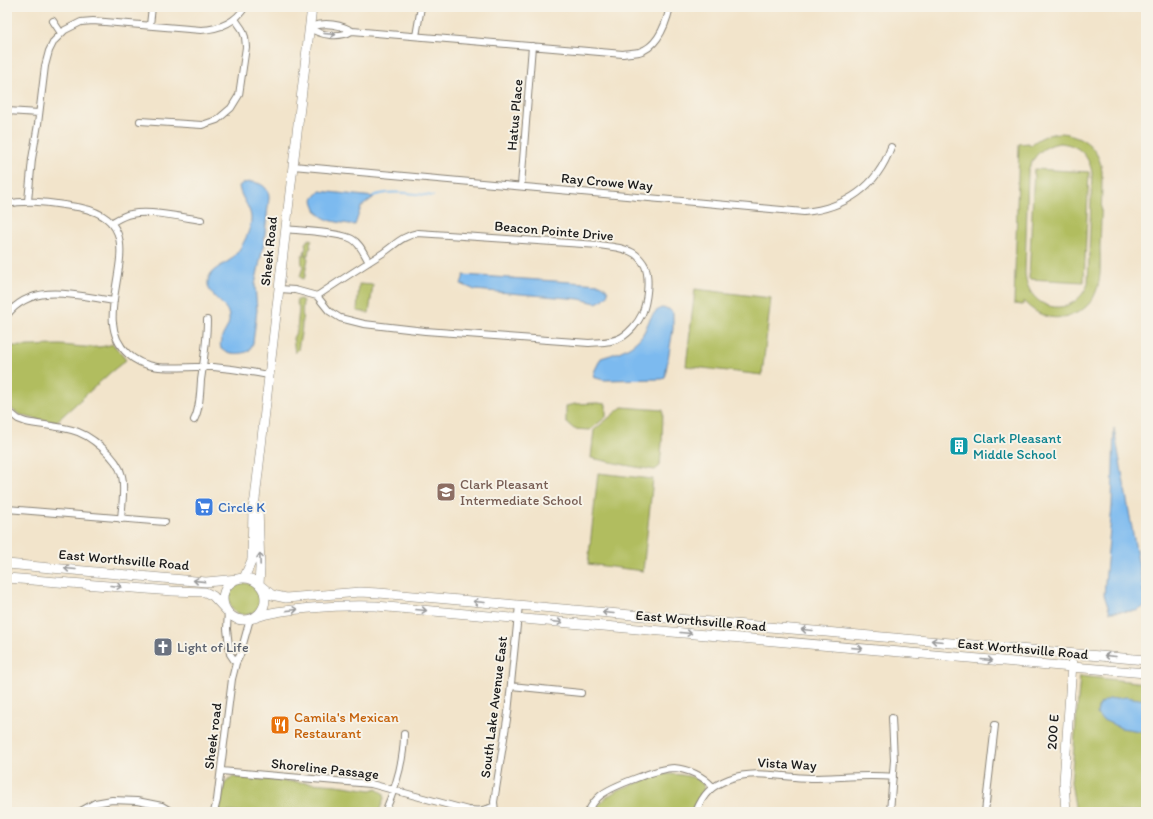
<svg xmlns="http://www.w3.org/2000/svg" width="1153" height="819" viewBox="0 0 1153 819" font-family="Itim,sans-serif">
<rect width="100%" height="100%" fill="#f7f3e8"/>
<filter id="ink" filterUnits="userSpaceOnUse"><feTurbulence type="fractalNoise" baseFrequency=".025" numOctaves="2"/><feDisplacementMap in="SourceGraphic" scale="8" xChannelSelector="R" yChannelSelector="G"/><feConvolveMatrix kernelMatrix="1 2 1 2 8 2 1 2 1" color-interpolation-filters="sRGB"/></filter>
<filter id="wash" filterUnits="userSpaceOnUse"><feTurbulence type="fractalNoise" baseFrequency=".012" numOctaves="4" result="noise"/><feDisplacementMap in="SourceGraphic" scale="16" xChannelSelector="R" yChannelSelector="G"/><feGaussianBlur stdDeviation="0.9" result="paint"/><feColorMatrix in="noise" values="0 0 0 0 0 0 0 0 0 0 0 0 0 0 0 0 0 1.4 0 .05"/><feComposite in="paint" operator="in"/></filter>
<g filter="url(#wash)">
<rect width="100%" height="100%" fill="#f2e4cb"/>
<!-- green -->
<path fill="#b1bd5f" stroke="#666c3e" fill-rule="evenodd" d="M1059,133c24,1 41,16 43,39 0,25 -1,49 -2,74 0,15 2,32 -4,46 -5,14 -18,23 -32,25 -17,3 -29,-4 -41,-16v4l-9,-1 5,-160 10,-1 1,3c8,-8 18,-12 29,-13zM1059,143c19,1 30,12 33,30l-4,111c-15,36 -60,28 -63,-11l3,-103c6,-15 15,-24 31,-27z
M1034,169l55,3 -5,110 -55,-3z
M310,239l2,1 -2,3 1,5 -2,1 -1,6h-2l2,4c-1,4 -3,14 -3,18l-2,2 -3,-2 3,-11c-2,-3 -2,-10 0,-12l3,1 -2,-2 2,-6 -1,-4z
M359,284l14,1 -4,28 -12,-2z
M695,289l76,9 -9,77 -76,-9z
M300,299l3,2c-1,8 0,15 -1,23 0,9 -3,17 -4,26l-3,3 -2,-15 4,-8 2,-22 -3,-7z
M113,344l13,16 -15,12 -55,50c-16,-3 -40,-3 -49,-19v-57c18,1 35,-1 53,-1 18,1 36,5 53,-1z
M597,403l9,1v13l-16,13 -16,-1 -8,-7v-16l9,-2z
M622,407l41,3 -1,33 -2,23 -5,4 -25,-4 -39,-8 3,-28z
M598,473l55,6 -10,92 -55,-7z
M229 599a16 16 0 1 1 32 0a16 16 0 1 1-32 0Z
M1080,676l66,7v129h-70l-5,-30z
M666,774c9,0 40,1 38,16 -1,6 -10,16 -13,22h-97c12,-19 25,-23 46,-30 9,-3 17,-6 26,-8z
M233,777l104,8 34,5 6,-2 1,2 6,4v4l-5,14h-160l6,-29z"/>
<!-- water -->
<path fill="#7cbaef" stroke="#4c6b86" d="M250,182c10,0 19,5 19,16l-5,44 -9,43 2,25 -4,33 -4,8c-8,4 -21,3 -28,-2 -4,-13 10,-20 8,-32 -1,-15 -23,-20 -21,-36 1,-11 14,-15 22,-21 10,-8 22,-30 21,-43 -1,-11 -11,-20 -12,-31l4,-3z
M320,191l54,6 -13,10 -6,18c-20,-4 -39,-2 -42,-26z
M464,275l136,9c14,7 7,15 -4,19l-17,-4 -104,-9 -14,-6z
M661,308l8,1 4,4v16l-8,48 -2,2 -60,1 -10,-3 2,-7 6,-12c13,-4 27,-8 37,-18 11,-10 8,-24 23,-32z
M1114,428l32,178 -10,5 -26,1 -6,-17 8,-89z
M1126,697l20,3v32l-25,-4 -20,-9 -4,-5 2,-10 10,-5z"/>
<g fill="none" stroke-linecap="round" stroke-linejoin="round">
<!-- stream -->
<path stroke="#7cbaef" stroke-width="2" d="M373,196c18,-7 40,-2 60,0"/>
</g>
</g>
<g filter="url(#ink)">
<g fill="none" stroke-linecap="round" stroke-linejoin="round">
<defs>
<path id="street" d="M53,21l8,12
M150,25l2,-18
M309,27c15,-5 30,-3 43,4l271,23c5,-1 11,-1 16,-2 19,-5 27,-28 31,-45
M309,27c11,9 31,11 43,4
M416,36l5,-29
M7,111l32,2
M140,121l62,4 15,-5 14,-12 8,-13 7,-48 -1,-10 -3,-8 -7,-10
M293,166l511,46c41,-4 73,-25 87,-65
M521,186l11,-140
M28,201l4,-42 6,-35 7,-58 4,-15 5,-10 11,-11 16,-8 12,-1 108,9c19,-1 34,-7 44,-23
M7,204c21,-5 42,-1 63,2 102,12 9,105 58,148 22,21 56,11 84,13 19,1 38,5 57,8
M111,223c7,-4 13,-8 20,-9 19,-4 51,3 70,6
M286,229c15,2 53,3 66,10 8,4 12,15 17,23
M279,289l16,1 22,6 12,15 11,7 24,6 61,7 164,12c11,-1 23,0 33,-6 7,-4 16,-14 20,-23 5,-12 8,-36 3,-48 -2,-4 -7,-10 -10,-12 -10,-7 -25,-7 -36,-9l-181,-12c-16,3 -22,11 -35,20 -22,14 -44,28 -66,43
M7,315c26,-34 71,-19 107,-14
M7,410l11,9 8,3c15,3 30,4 46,8 17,4 46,27 50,46 3,13 0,29 -1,43
M194,420c6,-11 6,-27 7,-40 3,-20 6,-40 6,-60
M7,509l158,13
M228,611l-1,18 3,25 6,9
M511,686l70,7
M221,771l150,13 97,26c10,1 17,1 26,-4
M79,812l16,-9 17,-3 25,1 25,5 10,6
M214,812l3,-12 15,-121 4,-16 4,-8 10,-36
M385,812c11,-25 19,-50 19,-78
M495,812l-1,-10 14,-89 11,-108
M588,812c3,-6 8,-13 13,-17 11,-9 59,-27 73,-27 14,1 29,8 38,18
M696,812c7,-18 15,-26 33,-33 28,-10 53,-1 82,-1 27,0 55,-4 82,-1
M890,812l4,-52 -2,-42
M985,812l10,-87"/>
<path id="secondary" d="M258,508l2,60 -1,16
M7,564l199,18 32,-3
M7,578l165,13 33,1 8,4 13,14
M244,578l8,-18 1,-52 2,-9 38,-333 19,-159
M223 599a21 21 0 1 1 42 0a21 21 0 1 1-42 0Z
M261,586l11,9 14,3 74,-6 19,1 767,67
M254,618c18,-7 38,-8 57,-10 22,-2 43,-3 65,-2l696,61 74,6
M1066,812l-2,-30 8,-119"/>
</defs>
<!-- street casing -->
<use href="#street" stroke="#878074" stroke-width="8"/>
<!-- secondary casing -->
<use href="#secondary" stroke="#878074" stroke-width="10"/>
<!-- street -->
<use href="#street" stroke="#fff" stroke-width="6"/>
<!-- secondary -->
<use href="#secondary" stroke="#fff" stroke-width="9"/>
</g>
<!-- one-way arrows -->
<defs><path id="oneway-shaft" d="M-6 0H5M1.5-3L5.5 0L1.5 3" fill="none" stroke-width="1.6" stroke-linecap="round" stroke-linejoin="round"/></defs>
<g stroke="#999">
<use href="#oneway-shaft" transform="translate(330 34) rotate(5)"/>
<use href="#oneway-shaft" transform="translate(260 559) rotate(-92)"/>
<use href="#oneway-shaft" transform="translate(70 569) rotate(-175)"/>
<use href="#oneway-shaft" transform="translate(199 581) rotate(-174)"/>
<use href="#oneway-shaft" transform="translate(116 586) rotate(5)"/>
<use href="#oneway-shaft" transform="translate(479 602) rotate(-175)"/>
<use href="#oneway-shaft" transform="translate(292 610) rotate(-6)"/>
<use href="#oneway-shaft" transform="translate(421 610) rotate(5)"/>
<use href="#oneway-shaft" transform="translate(608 613) rotate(-175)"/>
<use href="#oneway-shaft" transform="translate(557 622) rotate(5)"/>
<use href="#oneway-shaft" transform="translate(807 630) rotate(-175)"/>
<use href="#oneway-shaft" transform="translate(686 633) rotate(5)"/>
<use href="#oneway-shaft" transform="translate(937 641) rotate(-175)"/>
<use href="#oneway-shaft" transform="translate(857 648) rotate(5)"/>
<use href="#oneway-shaft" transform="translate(1110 656) rotate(-175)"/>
<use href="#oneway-shaft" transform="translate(987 660) rotate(5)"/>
</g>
</g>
<!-- icons -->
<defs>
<symbol id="building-square" viewBox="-11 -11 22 22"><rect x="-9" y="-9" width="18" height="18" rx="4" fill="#0f9aa8" stroke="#f7f3e8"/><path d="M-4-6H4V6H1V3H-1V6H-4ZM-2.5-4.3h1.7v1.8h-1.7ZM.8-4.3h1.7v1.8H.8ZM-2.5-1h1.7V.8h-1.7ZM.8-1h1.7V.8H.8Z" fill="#fff"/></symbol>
<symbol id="school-square" viewBox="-11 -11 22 22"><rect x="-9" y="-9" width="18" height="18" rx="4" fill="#8d6e63" stroke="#f7f3e8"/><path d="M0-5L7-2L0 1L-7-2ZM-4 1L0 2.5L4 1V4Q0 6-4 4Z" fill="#fff"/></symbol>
<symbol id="supermarket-square" viewBox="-11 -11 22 22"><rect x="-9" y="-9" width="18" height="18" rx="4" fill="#3f7fe0" stroke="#f7f3e8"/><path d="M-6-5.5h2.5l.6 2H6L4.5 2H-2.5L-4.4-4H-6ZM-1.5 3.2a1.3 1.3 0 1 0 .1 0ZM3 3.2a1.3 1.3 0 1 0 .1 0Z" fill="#fff"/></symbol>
<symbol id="church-square" viewBox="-11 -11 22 22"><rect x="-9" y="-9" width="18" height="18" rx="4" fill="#6b7280" stroke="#f7f3e8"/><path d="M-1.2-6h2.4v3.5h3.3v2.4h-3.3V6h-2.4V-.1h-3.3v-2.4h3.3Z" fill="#fff"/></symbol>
<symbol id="restaurant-square" viewBox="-11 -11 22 22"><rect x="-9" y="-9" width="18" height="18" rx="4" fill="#e8710a" stroke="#f7f3e8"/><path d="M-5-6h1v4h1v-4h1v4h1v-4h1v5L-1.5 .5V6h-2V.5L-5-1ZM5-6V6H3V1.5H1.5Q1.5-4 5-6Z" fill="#fff"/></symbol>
</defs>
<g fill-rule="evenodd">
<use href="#building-square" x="948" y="435" width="22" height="22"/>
<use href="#school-square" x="435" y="481" width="22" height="22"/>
<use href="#supermarket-square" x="193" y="496" width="22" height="22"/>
<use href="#church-square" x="152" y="636" width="22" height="22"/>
<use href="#restaurant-square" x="269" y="714" width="22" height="22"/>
</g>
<g text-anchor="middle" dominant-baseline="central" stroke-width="4" stroke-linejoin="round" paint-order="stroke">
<!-- street labels -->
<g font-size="14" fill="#1c1c1c" stroke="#f7f3e8">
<text transform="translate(515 115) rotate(-85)">Hatus Place</text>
<text transform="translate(607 182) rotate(5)">Ray Crowe Way</text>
<text transform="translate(554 231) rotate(5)">Beacon Pointe Drive</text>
<text transform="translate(269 251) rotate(-84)">Sheek Road</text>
<text transform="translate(124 560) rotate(5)">East Worthsville Road</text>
<text transform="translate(701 621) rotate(5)">East Worthsville Road</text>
<text transform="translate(1023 649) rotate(5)">East Worthsville Road</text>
<text transform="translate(494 707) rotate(-83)">South Lake Avenue East</text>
<text transform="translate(1053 732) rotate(-86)">200 E</text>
<text transform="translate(213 736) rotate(-83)">Sheek road</text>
<text transform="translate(787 764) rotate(3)">Vista Way</text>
<text transform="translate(325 769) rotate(6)">Shoreline Passage</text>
</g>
<!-- culture labels -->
<g font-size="14" fill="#0d838f" stroke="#f7f3e8" text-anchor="start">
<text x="973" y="438">Clark Pleasant<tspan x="973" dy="16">Middle School</tspan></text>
</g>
<!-- education labels -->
<g font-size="14" fill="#785e54" stroke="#f7f3e8" text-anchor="start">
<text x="460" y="484">Clark Pleasant<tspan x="460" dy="16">Intermediate School</tspan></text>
</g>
<!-- shop labels -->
<g font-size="14" fill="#366cbe" stroke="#f7f3e8" text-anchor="start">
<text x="218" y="507">Circle K</text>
</g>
<!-- worship labels -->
<g font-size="14" fill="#5b616d" stroke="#f7f3e8" text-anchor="start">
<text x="177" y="647">Light of Life</text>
</g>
<!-- food labels -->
<g font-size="14" fill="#c56008" stroke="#f7f3e8" text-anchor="start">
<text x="294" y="717">Camila's Mexican<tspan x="294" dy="16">Restaurant</tspan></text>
</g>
</g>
<!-- margin -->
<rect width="1153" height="819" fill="none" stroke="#f7f3e8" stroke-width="24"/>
</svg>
